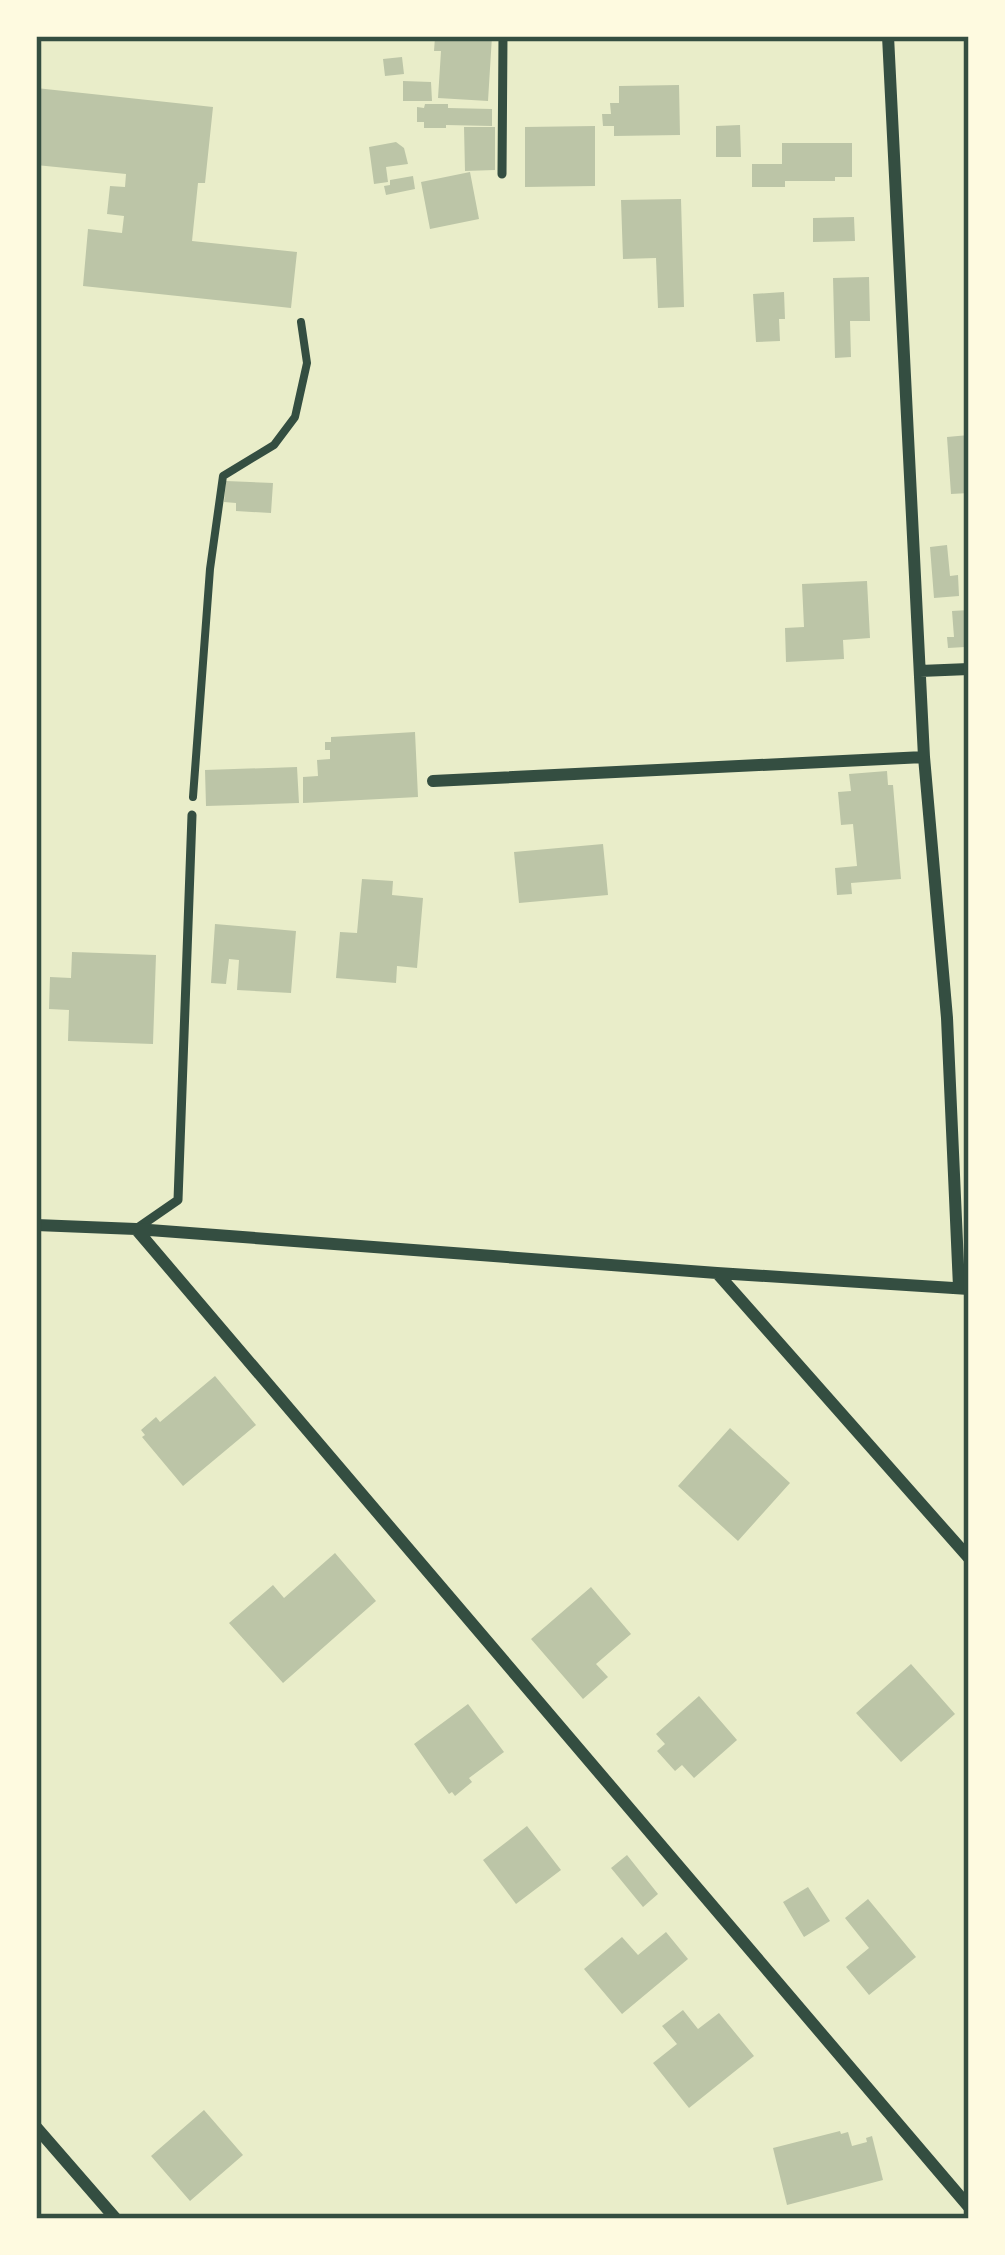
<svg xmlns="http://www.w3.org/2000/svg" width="1005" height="2255" viewBox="0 0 1005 2255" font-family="Ubuntu,sans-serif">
<rect width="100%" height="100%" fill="#e9edc9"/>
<!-- building -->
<path fill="#bcc5a7" d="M442,36h50l-4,65 -50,-3 3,-47h-7l1,-14z
M402,57l2,17 -19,2 -2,-17z
M403,81l28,1 1,19h-29z
M679,85l1,50 -66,1v-10h-11l-1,-12h9l-1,-11h9v-17z
M36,88l177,19 -8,76h-7l-6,58 105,11 -6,56 -208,-22 5,-57 34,4 2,-17 -17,-2 3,-28 15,1 1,-13 -90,-9z
M425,104h23v4l44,1v17l-46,-1v3h-22v-6h-7v-15l7,1z
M740,125l1,32h-25v-31z
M595,126v60l-70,1v-60z
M464,127h31v43l-30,1z
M396,142l8,6 4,16 -22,3 2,15 -14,2 -5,-37z
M782,143h70v34h-17v4h-50v6h-33v-23h30z
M470,172l9,47 -49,10 -9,-47z
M413,176l2,13 -29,6 -2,-9 6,-1v-5z
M681,199l3,108 -26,1 -2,-50 -33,1 -2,-59z
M854,217l1,24 -42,1v-24z
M869,277l1,44h-20l1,36 -16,1 -2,-80z
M784,292l1,27h-6l1,22 -24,1 -3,-48z
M969,435v58l-18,1 -4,-57z
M226,481l47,2 -2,30 -35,-2v-8l-12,-1z
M947,545l3,31 8,-1 1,21 -25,2 -4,-51z
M867,581l3,57 -27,2 1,19 -58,3 -1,-34 19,-1 -2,-43z
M969,610v32l-4,1v4l-17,1 -1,-11h7l-2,-26z
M415,732l3,65 -115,6v-26l15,-1 -1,-16 13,-1v-9h-5v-8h6v-5z
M297,767l2,36 -93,3 -1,-36z
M887,771l1,14h5l8,94 -50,4 1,11 -15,1 -2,-27 22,-2 -4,-42 -12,1 -3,-33 13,-1 -2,-17z
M603,844l5,51 -89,8 -5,-51z
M362,879l31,2 -1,14 31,3 -6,70 -20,-2 -1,17 -60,-5 4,-46 17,1z
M215,924l81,7 -5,62 -54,-3 2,-30 -10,-1 -3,25 -15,-1z
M72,952l84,3 -3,89 -85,-3 1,-31 -20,-1 1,-32 21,1z
M215,1376l41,49 -73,61 -41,-49 3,-2 -4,-5 15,-13 4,5z
M730,1428l60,55 -52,58 -60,-55z
M335,1553l41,48 -93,82 -54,-60 44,-38 11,13z
M591,1587l40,47 -35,30 12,13 -25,22 -52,-60z
M911,1664l44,50 -54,48 -45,-49z
M699,1696l38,44 -43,38 -12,-13 -7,6 -18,-20 8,-7 -9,-10z
M468,1704l36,48 -35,26 3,4 -17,14 -3,-4 -3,2 -35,-50z
M527,1826l34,44 -45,34 -33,-44z
M627,1855l31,39 -15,13 -32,-39z
M808,1887l22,34 -26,16 -21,-35z
M868,1899l48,58 -47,38 -23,-28 23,-19 -24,-30z
M666,1932l22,27 -66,55 -38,-45 38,-32 16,18z
M683,2010l15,19 21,-16 35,43 -65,52 -36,-45 24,-19 -15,-18z
M204,2110l39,45 -53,46 -39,-45z
M840,2131l1,3 7,-2 4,14 15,-4 -1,-4 6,-2 11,44 -96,25 -14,-57z"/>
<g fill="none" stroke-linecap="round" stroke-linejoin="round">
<!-- path -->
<path stroke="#344e41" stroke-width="8" d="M193,797l17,-228 13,-93 51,-31 21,-28 12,-54 -6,-41"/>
<!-- service -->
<path stroke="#344e41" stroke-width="9" d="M502,174l1,-138
M136,1229l42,-29 14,-385"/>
<!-- minor -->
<path stroke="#344e41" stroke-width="12" d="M888,36l36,721 23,261 12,269
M920,671l49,-2
M433,781l491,-24
M36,1225l100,4 581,44 252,16
M136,1229l833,978
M717,1273l252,285
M36,2127l80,92"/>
</g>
<!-- border -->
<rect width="1005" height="2255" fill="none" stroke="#fefae0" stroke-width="78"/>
<rect x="39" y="39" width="927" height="2177" fill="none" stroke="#344e41" stroke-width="4.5"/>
</svg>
